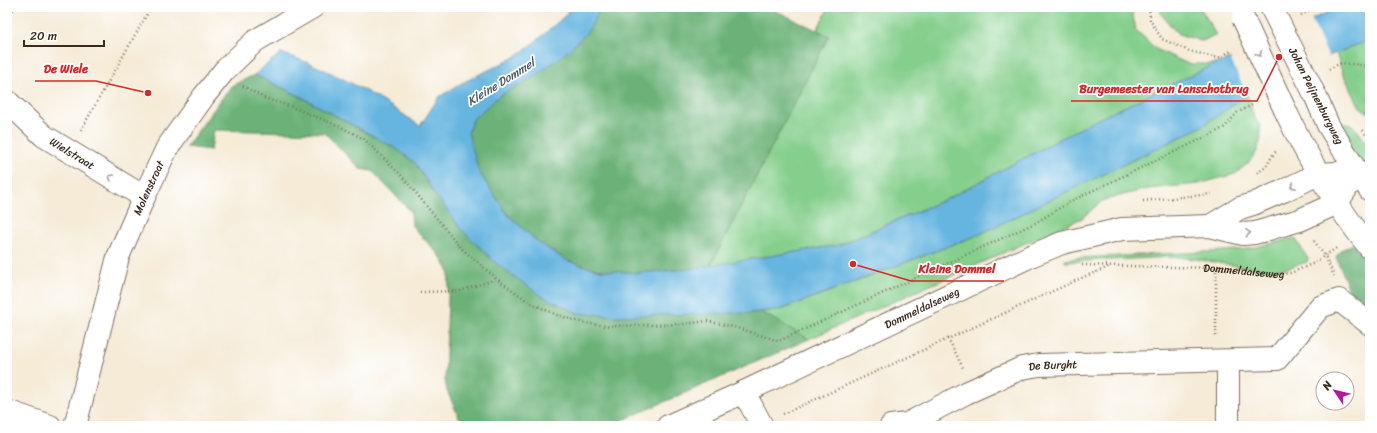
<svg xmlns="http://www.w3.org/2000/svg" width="1377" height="433" viewBox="0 0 1377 433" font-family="Sriracha,sans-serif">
<rect width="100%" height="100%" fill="#fff"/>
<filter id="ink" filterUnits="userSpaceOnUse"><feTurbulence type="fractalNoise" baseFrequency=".025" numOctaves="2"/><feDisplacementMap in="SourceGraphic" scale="8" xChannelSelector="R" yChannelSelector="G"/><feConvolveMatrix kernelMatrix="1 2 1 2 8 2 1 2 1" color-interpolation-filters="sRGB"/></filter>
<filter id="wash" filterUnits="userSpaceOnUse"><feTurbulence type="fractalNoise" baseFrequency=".012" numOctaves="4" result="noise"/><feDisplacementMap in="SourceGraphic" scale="16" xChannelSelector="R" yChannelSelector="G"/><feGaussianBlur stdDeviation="0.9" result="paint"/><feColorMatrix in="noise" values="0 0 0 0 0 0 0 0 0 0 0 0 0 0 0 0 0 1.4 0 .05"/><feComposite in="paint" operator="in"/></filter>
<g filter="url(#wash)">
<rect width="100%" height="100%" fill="#f5ebd7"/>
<!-- green -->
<path fill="#85cf8c" stroke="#607c55" d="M829,7h303l3,22 21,20 32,15h27l-121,57 -145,77 -110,47 -129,21 119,-230 -12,-6z
M1161,7h39l16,28 -14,6 -24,-7 -17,-20z
M1370,40v74l-10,-7 -18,-35 -6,-19z
M1248,95c2,9 5,24 12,30l1,14 -5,14 -8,10 -13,11 -37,10 -50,5 -25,6 -21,6 -20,17 -273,121 -48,-27 22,-3 195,-74 221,-107z
M1343,124h8l8,8 11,17v28l-33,-50z
M1295,238l13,21 -1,3 -20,6 -18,3 -74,-12 -20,-2 -110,5v-2l11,-2 149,-7 21,-2z"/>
<!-- forest -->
<path fill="#6cb278" stroke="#546e4b" d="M599,7h169l61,29 -119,230 -23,3 -48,4 -39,-3 -32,-9 -29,-18 -32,-29 -28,-42 -11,-39 5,-14 26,-23 38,-21 61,-62z
M254,75l43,20 100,54 18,14 18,28 107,104 37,18 41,3 143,-4 48,27 -200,87h-146l-16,-35 -2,-11 4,-108 -9,-16 -28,-30 -1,-14 -39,-41 -12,-2 -35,-36 -111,-3 -3,20 -25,-3 45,-61z
M1353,244l17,21v49l-21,-24 -13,-33 5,-7z"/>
<!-- water -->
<path fill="#66b5e0" stroke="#50707f" d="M569,7h30l-1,6 -11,19 -19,19 -31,24 -38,21 -26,23 -5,14 11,39 28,42 32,29 29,18 32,9 39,3 48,-4 152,-24 110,-47 145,-77 121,-57 16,-5 88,-43 22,-9h29v33l-52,20 -70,35 -49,33 -221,107 -195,74 -32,4 -133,3 -41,-3 -37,-18 -42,-30 -37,-36 -28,-38 -18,-28 -18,-14 -99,-54 -44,-20 27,-22c50,16 97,43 139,73l19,-29 23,-14 53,-26 26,-20 26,-23z"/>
<!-- pier -->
<path fill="#f5ebd7" d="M1311,18l18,40 -81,39 -18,-39z"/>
</g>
<g filter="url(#ink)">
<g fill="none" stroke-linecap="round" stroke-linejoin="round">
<defs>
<g id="minor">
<path id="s2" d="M7,101l37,35 100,61"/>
<path d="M1210,226l30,-18 13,-4 30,-13 35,-17 39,-2"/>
<path d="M744,392l18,34"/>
<path d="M7,411l43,15"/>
<path id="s3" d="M75,426l43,-169 26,-60 23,-49 37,-52 20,-25 31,-30 58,-34"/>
<path id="s4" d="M668,426l76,-34 289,-137 29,-12 60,-14 88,-3 33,8 12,-1 45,-13 37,-17 20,-31"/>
<path id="s5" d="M891,426l16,-2 59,-31 56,-25 17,-3 238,-6 43,-52 19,-7 31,24"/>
<path d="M1228,426v-65"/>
</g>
<path id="major" d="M1315,95l13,30 29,47 13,18
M1285,110c23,49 51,96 85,138"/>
</defs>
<!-- minor casing -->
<use href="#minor" stroke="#7c6e5f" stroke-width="24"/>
<!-- major casing -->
<use href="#major" stroke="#7c6e5f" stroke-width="24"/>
<!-- path -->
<g stroke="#7c6e5f" stroke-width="2.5" stroke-dasharray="1 3" stroke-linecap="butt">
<path d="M1149,7l1,13 12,19 27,12 29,7 13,-7"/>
<path d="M1301,15l16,-8"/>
<path d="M7,16l9,-9"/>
<path d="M1329,69l12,-6 29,3"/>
<path d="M243,86l21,12 28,9 49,20 23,12 37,36 60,73 36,31 32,23 28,13 27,8 24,3 76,-2 23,-3 27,6 45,14 256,-118 38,-23 139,-66 13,-7 12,-14 17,-9"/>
<path d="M81,130l70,-123"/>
<path d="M1363,130l7,11"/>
<path d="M1257,173l9,-6 8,-14 3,-2"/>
<path d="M1143,201l68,-7"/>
<path d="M1314,241l11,15 9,20"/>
<path id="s1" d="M1082,265l134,3 62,6 13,-1 21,-9 26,-17"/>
<path d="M420,292l40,-1 36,-12"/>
<path d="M1216,336v-68"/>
<path d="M948,338l15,30"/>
<path d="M783,414l303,-138 25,-10"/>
</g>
<!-- minor -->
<use href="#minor" stroke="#fff" stroke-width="22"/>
<!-- major -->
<use href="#major" stroke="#fff" stroke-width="22"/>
<defs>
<path id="major-bridge" d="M1271,7l44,88
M1243,18l42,92"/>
</defs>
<!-- major-bridge casing -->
<use href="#major-bridge" stroke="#7c6e5f" stroke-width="24" stroke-linecap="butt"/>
<!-- major-bridge -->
<use href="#major-bridge" stroke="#fff" stroke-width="22"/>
</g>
<!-- one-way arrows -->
<defs><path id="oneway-chevron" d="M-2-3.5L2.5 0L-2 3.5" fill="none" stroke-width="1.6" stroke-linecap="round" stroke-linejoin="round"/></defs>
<g stroke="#a79f9a">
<use href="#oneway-chevron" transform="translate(1259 54) rotate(65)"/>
<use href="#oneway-chevron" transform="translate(111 177) rotate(-149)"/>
<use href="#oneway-chevron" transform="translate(1293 186) rotate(153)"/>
<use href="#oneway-chevron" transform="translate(1248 233) rotate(-4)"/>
</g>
</g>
<g text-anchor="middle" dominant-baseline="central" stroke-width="3.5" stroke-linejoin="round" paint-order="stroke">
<!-- street labels -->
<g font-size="11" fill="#3b2a1e" stroke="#fff">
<text transform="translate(1316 96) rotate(63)">Johan Peijnenburgweg</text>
<text stroke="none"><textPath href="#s2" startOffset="84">Wielstraat</textPath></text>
<text stroke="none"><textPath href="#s3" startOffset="250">Molenstraat</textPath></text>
<text stroke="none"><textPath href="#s1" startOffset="162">Dommeldalseweg</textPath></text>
<text stroke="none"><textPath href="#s4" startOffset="280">Dommeldalseweg</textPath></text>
<text stroke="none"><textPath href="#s5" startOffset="175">De Burght</textPath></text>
</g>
<!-- water labels -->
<g font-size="12" font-style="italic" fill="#4a5b62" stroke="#fff">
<text transform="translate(501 82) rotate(-32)">Kleine Dommel</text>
</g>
</g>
<!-- callouts -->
<path fill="none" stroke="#d62828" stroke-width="1.5" d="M148 93L96 81H35M1279 57L1257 101H1071M853 264L911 281H1004"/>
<g fill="#d62828" stroke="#fff" stroke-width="1.5">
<circle cx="148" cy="93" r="4"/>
<circle cx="1279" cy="57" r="4"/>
<circle cx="853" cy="264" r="4"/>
</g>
<g font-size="12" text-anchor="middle" font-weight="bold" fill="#d62828" stroke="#fff" stroke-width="3.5" stroke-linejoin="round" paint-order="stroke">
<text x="66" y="73">De Wiele</text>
<text x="1164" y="93">Burgemeester van Lanschotbrug</text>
<text x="957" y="273">Kleine Dommel</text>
</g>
<!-- margin -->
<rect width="1377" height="433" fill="none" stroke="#fff" stroke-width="24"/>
<!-- north arrow -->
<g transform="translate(1335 391) rotate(305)"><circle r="19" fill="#ffffff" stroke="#b1aaa5"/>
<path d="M0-3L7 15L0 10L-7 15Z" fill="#b5179e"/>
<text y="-6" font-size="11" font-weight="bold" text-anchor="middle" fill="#3b2a1e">N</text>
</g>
<!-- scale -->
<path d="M24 40v6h80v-6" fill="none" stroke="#3b2a1e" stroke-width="2"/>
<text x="30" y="40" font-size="12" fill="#3b2a1e" stroke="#ffffff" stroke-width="3" paint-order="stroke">20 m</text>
</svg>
